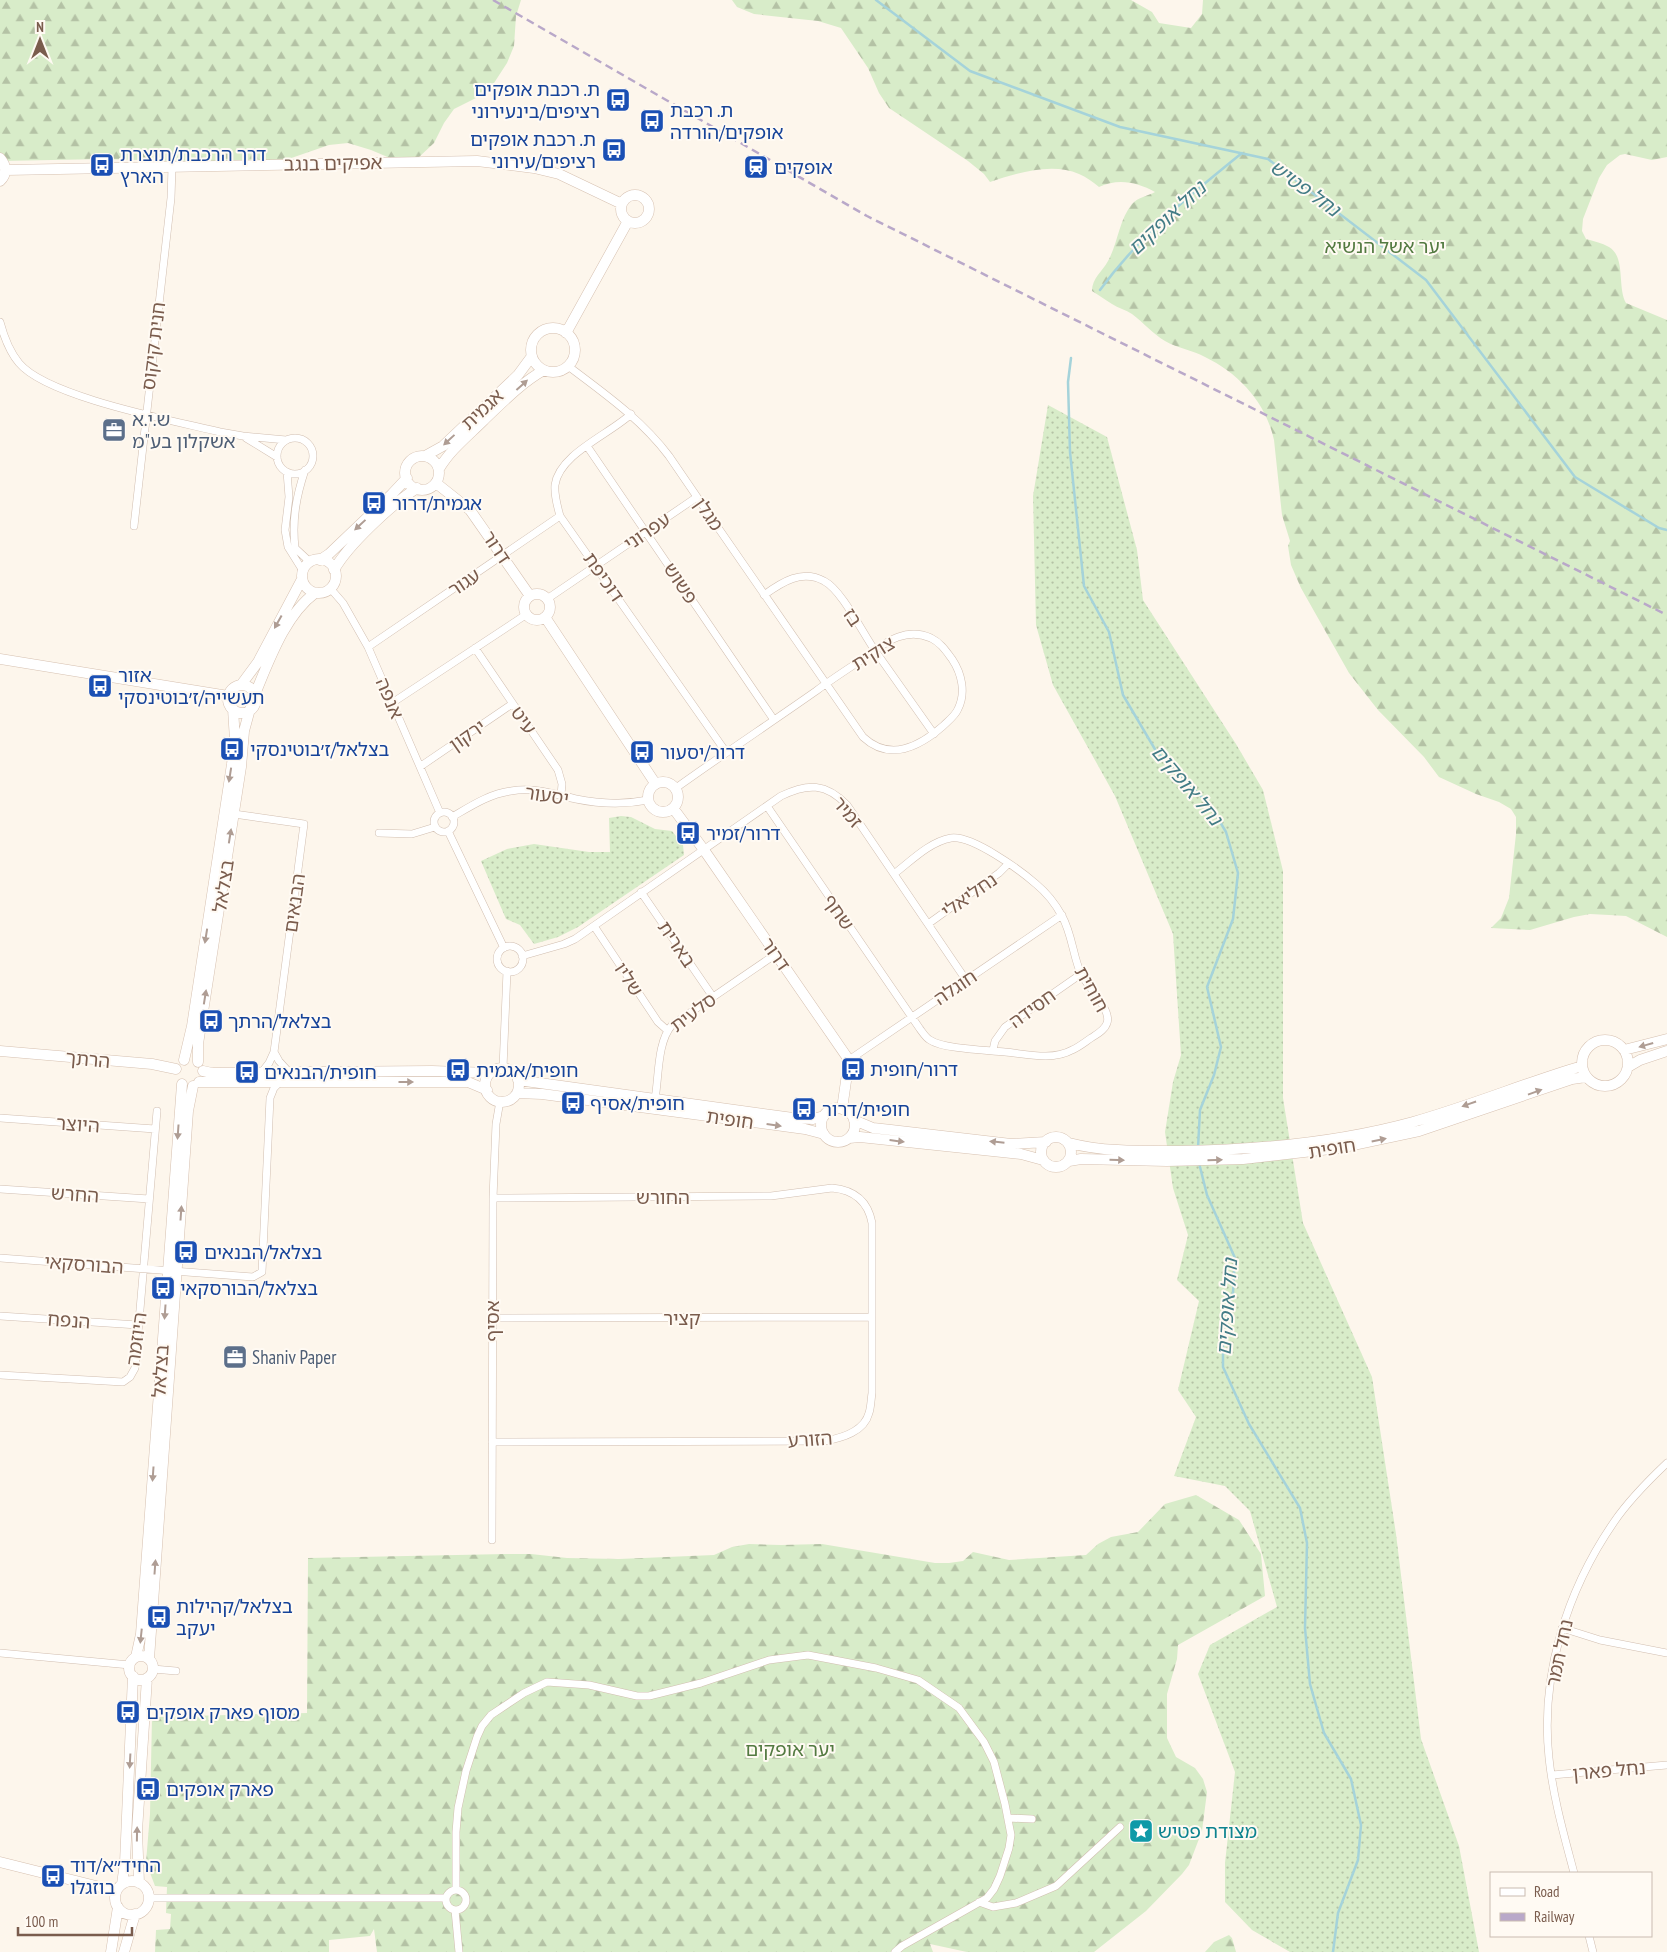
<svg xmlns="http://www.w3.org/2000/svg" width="1667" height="1952" viewBox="0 0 1667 1952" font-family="'PT Sans Narrow','Noto Sans Hebrew',sans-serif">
<defs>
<pattern id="grass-dots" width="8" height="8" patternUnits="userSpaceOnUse" patternTransform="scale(1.25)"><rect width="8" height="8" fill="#d8ecc9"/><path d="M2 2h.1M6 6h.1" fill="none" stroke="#b4c2a5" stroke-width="1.8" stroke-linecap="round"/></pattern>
<pattern id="forest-firs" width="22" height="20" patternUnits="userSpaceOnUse" patternTransform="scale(1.25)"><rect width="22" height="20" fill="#d8ecc9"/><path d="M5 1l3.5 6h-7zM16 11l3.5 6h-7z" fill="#b4c2a5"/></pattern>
</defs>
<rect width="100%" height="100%" fill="#fdf6ec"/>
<!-- grass -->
<path fill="url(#grass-dots)" d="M1048,405l59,32 30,113 6,50 93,144 27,46 20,81v227l20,125 69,154 24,157 25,205 38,107 20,106h-189l-38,-22 -27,-28v-39l10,-91 -37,-98 12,-29 67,-38 -27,-96 -25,-25 -51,-10 22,-59 -18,-27 21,-89 -22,-21 11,-45 -15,-47 -8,-56 8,-50 8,-27 -8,-121 -58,-138 -62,-111 -17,-60 -3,-129z
M621,816l10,1 24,12 17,2 11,14 1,10 -106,72 -20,10 -24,7 -14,-19 -14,-6 -25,-58 26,-12 27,-5 55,8h21l-1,-34z"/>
<!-- forest -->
<path fill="url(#forest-firs)" d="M0,0h521l-5,16 -2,30 -7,17 -13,20 -8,10 -32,16 -10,14 -10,20 -16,15 -21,3 -26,-11 -23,-7 -19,2 -55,19 -169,-5 -105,2z
M732,0h399l21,12 7,11 32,5 11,-14 1,-14h464v157l-15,3 -27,-6 -5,1 -13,10 -8,13 -16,41 -1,12 4,8c7,2 16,4 23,8 17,10 8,40 17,56l41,17v617l-41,-21 -17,-1 -19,-1 -16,3 -44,13 -39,-2 10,-10 8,-20 7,-64v-17l-5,-8 -12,-7 -23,-8 -37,-17 -15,-20 -46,-47 -29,-37 -48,-85 -10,-23 -3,-19 2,-5 -8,-26 -8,-75c-8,-38 -36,-67 -69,-83 -13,-7 -28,-9 -40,-16 -12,-7 -21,-18 -33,-27 -6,-4 -14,-6 -20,-10 -7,-4 -13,-9 -20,-13 0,-13 10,-19 16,-30 10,-18 11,-41 24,-57 6,-7 16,-8 23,-12 -18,-10 -37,-14 -56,-5 -6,-5 -13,-10 -20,-13 -27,-12 -62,-1 -89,8l-6,-8 -16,-13 -79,-53 -10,-15 -11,-25 -27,-40 -23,-7 -64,-7 -17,-7z
M1196,1495l43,25 22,34 4,42 -87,49 -1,14 -10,35v44l9,19 19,11 8,11 4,13 -5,39 -13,34 -7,9 -36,37 -52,41h-127l-37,-8 3,8h-556l-3,-23 -4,7 -41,4v12h-174l1,-22 14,-1 1,-15 -5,-1 1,-26 -12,-1 -9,-24 4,-48 2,-97 155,-4 1,-155 198,-4h25l36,4 52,1 95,-4 18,-8 17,-3 32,1 41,-1 113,19h14l14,-2 10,-9 36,8 77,-5 12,-11 13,-7 27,-5 27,-28z
M1229,1935l3,3 4,14h-31l9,-10z"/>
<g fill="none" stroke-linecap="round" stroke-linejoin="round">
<!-- stream -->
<path stroke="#a5d3da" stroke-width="2.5" d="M876,0l94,71 150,56 148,32 158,121 149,197 84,51 8,2
M1100,290c40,-55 89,-94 142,-137
M1071,358l-3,24 2,70 14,134 25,46 14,63 33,56 54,54 16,27 12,41 -5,46 -26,68 14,60 -7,28 -14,35 -2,38
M1199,1163l8,32 28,63 -2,35 -10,25v49l26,57 51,84 7,35 -2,85 5,56 14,49 27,46 10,46 -3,35 -20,53 -5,39"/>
<defs>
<path id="street" d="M0,322c4,15 9,29 19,41 28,34 156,58 201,69l23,4 43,4
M568,366c37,28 73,53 101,90 64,94 129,187 194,281 27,25 56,10 80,-11 5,-5 12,-10 15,-17 8,-16 4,-35 -6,-50 -6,-8 -11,-16 -21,-21 -11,-5 -22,-5 -33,-1 -12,4 -22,13 -32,20 -17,11 -34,22 -50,34 -47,33 -94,64 -140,97
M631,414c-21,20 -72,40 -76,71 -1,10 2,20 5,31l166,236
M277 456a18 18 0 1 1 36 0a18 18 0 1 1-36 0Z
M246,438l31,19
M587,446l187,274
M305,470c-9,27 -13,50 -10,78l15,14
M287,472l2,25 -4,33 3,17 15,24
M134,526l37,-328 1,-31
M330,588l13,15 25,44 72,166
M764,595c18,-13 38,-26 60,-14 18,9 39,53 52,71 19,27 38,54 58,82
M547,599l150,-102
M368,647l192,-131
M475,648l83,122 4,14 -1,11
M392,703l135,-89
M421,766l91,-62
M767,806l153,223c3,4 6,9 10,11 13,9 57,10 75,12 21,2 47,9 67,-2 7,-3 13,-8 19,-12 6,-4 14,-8 16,-15 5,-13 -20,-37 -26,-49 -8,-18 -9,-40 -19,-58 -6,-11 -15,-23 -26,-32 -16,-14 -64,-49 -85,-46 -22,4 -40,23 -57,36
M434 822a10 10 0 1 1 20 0a10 10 0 1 1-20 0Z
M234,814l70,10 -30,228 -5,11 -7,9
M452,817c19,-11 37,-23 59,-26 23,-4 43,3 65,8 24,5 47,6 72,1
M448,831l56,117
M379,833l33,1 23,-7
M641,892l72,105
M928,924l71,-51 9,-9
M594,926l64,96 9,8
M497 959a13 13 0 1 1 26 0a13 13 0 1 1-26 0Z
M522,956l42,-12 11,-5 206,-143c27,-13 45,-13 66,9l119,175
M993,1050l2,-9 10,-14 76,-53
M274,1052l5,9 10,11
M849,1060l213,-145
M503,1068l4,-97
M655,1099c4,-22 2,-57 17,-74l104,-71
M0,1118l155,11
M0,1189l149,10
M0,1258l253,19 9,-5 8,-174 4,-10 6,-6
M0,1316l138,9
M492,1318l380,-1
M0,1375l123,7 7,-5 5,-9 22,-257
M492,1442l333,-1c17,-3 39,-9 44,-28 2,-6 2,-14 3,-20v-170c-4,-22 -18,-33 -40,-35l-61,8 -278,2
M492,1540l1,-342 3,-74 4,-23
M1562,1628l38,12 67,13
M0,1653l130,12
M153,1669l23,2
M1552,1775l115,-10
M1008,1818l24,1
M1574,1873c-10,-38 -21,-76 -25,-115 -9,-83 18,-168 65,-236 15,-22 34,-41 53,-59
M456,1889v-57l2,-24 8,-37 11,-34 5,-11 9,-11 33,-22 23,-11 42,3 48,11h12l52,-13 68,-23 39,-5 68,13 42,12 41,28 25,34 10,20 11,42 6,31 -2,13 -9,28 -6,13 -7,9 -85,48 -7,6
M446 1900a10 10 0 1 1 20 0a10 10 0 1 1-20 0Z
M149,1898h296
M979,1902l14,5 23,-4 40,-17 64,-59
M455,1910l4,42
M1589,1936l4,16"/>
<path id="secondary" d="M0,158c7,8 7,16 0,23
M6,170l471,-9 57,7 25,6 63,30
M621 209a14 14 0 1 1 28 0a14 14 0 1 1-28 0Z
M531 350a22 22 0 1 1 44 0a22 22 0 1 1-44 0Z
M566,333l62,-112
M425,456l18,-10 75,-71 14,-19
M405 473a17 17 0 1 1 34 0a17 17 0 1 1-34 0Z
M439,469c11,-19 29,-33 45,-49 19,-18 37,-37 60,-50
M436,483l34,27 60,86
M302 576a17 17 0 1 1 34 0a17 17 0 1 1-34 0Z
M320,560l9,-6 63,-60 15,-16
M334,570c14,-25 58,-66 83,-82
M524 607a13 13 0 1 1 26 0a13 13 0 1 1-26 0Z
M545,617l110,166
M0,659l228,37
M241,685l17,-23 44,-83
M228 699a14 14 0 1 1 28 0a14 14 0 1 1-28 0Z
M255,694c14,-33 30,-79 60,-101
M648 797a15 15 0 1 1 30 0a15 15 0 1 1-30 0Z
M673,808l31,42 145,210 -7,49
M1582 1063a23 23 0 1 1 46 0a23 23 0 1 1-46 0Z
M1624,1050l43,-11
M0,1051l152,13 24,5
M184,1060l8,-34 40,-262 3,-24 -2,-31
M198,1062v-18l43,-277 3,-36 6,-22
M1628,1067l12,-7 27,-9
M485 1085a17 17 0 1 1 34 0a17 17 0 1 1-34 0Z
M203,1071l9,2 220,-2 58,2
M518,1080l275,38 20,1 11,-3
M199,1082h269l19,8
M517,1093l25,1 263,35 19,5
M821 1125a17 17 0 1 1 34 0a17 17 0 1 1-34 0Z
M854,1120l19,8 18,2 120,14 35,-2
M1041 1152a15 15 0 1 1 30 0a15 15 0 1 1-30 0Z
M849,1138l11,-1 161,17 22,6
M1069,1143c35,9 72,8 109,8 79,-1 158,-8 235,-29 57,-16 112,-39 169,-56
M1069,1161l12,-2 86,2 76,-2 96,-11 80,-17 153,-52 14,-2
M129 1668a12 12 0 1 1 24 0a12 12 0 1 1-24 0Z
M136,1657l5,-23 41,-550
M149,1659l39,-548 5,-25
M0,1862l116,29
M115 1898a17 17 0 1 1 34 0a17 17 0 1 1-34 0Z
M139,1883l-2,-52 10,-153
M122,1884l3,-21 8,-187
M111,1952l7,-45
M124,1952l11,-38"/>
</defs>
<!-- street casing -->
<use href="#street" stroke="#d1beb0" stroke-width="8"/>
<!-- secondary casing -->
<use href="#secondary" stroke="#d6c0b0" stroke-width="11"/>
<!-- street -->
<use href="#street" stroke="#fff" stroke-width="7"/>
<!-- secondary -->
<use href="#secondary" stroke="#fff" stroke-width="10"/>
<!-- rail -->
<path stroke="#b9a8c9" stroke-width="2.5" stroke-dasharray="8 5" stroke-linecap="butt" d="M493,0l374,216 800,399"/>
</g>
<!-- one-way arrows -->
<defs><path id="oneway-solid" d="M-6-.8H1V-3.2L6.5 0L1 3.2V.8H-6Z" transform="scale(1.25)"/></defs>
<g fill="#af9d94">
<use href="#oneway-solid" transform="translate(522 385) rotate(-42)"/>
<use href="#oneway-solid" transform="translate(449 440) rotate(137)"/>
<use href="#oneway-solid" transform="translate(360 525) rotate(137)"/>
<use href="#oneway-solid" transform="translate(278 622) rotate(119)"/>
<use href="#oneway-solid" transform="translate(230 775) rotate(99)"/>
<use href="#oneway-solid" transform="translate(230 836) rotate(-81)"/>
<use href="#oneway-solid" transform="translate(206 936) rotate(99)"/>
<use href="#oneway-solid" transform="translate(205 997) rotate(-81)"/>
<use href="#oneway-solid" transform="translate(1646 1045) rotate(164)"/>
<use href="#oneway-solid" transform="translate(406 1082)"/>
<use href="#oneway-solid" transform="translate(1535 1092) rotate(-20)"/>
<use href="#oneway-solid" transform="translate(1469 1104) rotate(161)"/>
<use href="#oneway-solid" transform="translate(774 1125) rotate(8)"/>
<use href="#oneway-solid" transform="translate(178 1132) rotate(94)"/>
<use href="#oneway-solid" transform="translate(1379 1140) rotate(-12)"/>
<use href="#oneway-solid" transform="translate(897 1141) rotate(7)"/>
<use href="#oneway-solid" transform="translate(997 1142) rotate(-174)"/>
<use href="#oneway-solid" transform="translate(1117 1160) rotate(2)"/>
<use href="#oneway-solid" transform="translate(1215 1160) rotate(-2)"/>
<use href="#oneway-solid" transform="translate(181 1213) rotate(-86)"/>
<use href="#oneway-solid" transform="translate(165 1312) rotate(94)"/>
<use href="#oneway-solid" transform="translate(153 1474) rotate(94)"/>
<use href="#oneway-solid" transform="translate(155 1567) rotate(-86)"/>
<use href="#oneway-solid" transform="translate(141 1636) rotate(96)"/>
<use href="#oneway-solid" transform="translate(130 1761) rotate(93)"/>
<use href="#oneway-solid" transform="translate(137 1834) rotate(-89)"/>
</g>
<!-- icons -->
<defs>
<symbol id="bus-square" viewBox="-11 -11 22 22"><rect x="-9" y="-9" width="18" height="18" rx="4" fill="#1a4fb4" stroke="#fffaf3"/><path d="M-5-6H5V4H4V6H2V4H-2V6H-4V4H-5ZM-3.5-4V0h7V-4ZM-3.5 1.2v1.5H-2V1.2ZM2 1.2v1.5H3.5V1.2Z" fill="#fff"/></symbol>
<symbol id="station-square" viewBox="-11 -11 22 22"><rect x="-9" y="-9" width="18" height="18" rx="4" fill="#1a4fb4" stroke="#fffaf3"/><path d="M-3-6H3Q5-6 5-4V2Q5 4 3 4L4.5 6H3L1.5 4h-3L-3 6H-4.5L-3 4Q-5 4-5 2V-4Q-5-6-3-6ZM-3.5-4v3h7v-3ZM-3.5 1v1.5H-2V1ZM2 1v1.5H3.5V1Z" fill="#fff"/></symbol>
<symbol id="office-square" viewBox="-11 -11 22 22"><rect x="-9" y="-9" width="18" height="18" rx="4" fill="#5c6f8a" stroke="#fffaf3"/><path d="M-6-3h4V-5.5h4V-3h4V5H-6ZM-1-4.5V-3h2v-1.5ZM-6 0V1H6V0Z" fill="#fff"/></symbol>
<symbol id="sight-square" viewBox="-11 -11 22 22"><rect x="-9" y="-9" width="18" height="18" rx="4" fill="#0f9aa8" stroke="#fffaf3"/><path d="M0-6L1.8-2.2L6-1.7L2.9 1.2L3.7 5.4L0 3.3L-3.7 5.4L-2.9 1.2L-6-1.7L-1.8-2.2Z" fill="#fff"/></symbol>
</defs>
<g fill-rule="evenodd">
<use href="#bus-square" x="604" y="86" width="28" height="28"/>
<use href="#bus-square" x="638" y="107" width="28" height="28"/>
<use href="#bus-square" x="600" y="136" width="28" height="28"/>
<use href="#bus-square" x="88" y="151" width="28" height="28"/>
<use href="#station-square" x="742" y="153" width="28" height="28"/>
<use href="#office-square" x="100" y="416" width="28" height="28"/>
<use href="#bus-square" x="360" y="489" width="28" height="28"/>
<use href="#bus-square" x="86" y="672" width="28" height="28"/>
<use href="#bus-square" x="218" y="735" width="28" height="28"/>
<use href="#bus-square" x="628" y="738" width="28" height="28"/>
<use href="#bus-square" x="674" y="819" width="28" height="28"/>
<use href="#bus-square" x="197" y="1007" width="28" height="28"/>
<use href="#bus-square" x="839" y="1055" width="28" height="28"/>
<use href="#bus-square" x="444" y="1056" width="28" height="28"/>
<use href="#bus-square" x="233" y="1058" width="28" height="28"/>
<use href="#bus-square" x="559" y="1089" width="28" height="28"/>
<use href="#bus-square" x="790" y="1095" width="28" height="28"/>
<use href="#bus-square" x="172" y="1238" width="28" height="28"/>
<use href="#bus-square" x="149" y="1274" width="28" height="28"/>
<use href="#office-square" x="221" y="1343" width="28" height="28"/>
<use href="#bus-square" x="145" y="1603" width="28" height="28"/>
<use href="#bus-square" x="114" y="1698" width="28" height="28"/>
<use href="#bus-square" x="134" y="1775" width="28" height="28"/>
<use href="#sight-square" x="1127" y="1817" width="28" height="28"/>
<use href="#bus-square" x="39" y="1862" width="28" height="28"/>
</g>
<g text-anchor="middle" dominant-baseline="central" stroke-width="4" stroke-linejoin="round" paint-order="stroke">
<!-- transit labels -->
<g font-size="19" fill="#164399" stroke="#fffaf3" text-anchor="start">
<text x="600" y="89" text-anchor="end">ת. רכבת אופקים<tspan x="600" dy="22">רציפים/בינעירוני</tspan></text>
<text x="670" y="110">ת. רכבת<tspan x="670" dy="22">אופקים/הורדה</tspan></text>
<text x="596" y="139" text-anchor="end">ת. רכבת אופקים<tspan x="596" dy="22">רציפים/עירוני</tspan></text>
<text x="120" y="154">דרך הרכבת/תוצרת<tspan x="120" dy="22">הארץ</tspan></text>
<text x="774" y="167">אופקים</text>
<text x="392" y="503">אגמית/דרור</text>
<text x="118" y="675">אזור<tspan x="118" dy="22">תעשייה/ז׳בוטינסקי</tspan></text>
<text x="250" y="749">בצלאל/ז׳בוטינסקי</text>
<text x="660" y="752">דרור/יסעור</text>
<text x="706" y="833">דרור/זמיר</text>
<text x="228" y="1021">בצלאל/הרתך</text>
<text x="870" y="1069">דרור/חופית</text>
<text x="476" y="1070">חופית/אגמית</text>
<text x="264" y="1072">חופית/הבנאים</text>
<text x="590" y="1103">חופית/אסיף</text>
<text x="822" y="1109">חופית/דרור</text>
<text x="204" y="1252">בצלאל/הבנאים</text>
<text x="180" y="1288">בצלאל/הבורסקאי</text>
<text x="176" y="1606">בצלאל/קהילות<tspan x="176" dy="22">יעקב</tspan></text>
<text x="146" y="1712">מסוף פארק אופקים</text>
<text x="166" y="1789">פארק אופקים</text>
<text x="70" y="1865">החיד״א/דוד<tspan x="70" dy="22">בוזגלו</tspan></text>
</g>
<!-- street labels -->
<g font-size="19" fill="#7a5c4d" stroke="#fffaf3">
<text transform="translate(333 163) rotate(-1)">אפיקים בנגב</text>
<text transform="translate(153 346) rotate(-83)">חנית קיקוס</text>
<text transform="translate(482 409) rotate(-43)">אגמית</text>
<text transform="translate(709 514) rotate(55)">מגלן</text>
<text transform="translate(647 531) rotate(-34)">עפרוני</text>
<text transform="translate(497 547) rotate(56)">דרור</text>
<text transform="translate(604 577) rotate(55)">דוכיפת</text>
<text transform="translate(464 582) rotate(-34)">עגור</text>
<text transform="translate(681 583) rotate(56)">פשוש</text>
<text transform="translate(853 617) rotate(57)">בז</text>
<text transform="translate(873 653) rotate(-32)">צוקית</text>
<text transform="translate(390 698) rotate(67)">אנפה</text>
<text transform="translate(524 720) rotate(55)">עיט</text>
<text transform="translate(467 735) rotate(-35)">ירקון</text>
<text transform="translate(547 795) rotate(9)">יסעור</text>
<text transform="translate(848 812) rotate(50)">זמיר</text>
<text transform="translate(223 886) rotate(-81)">בצלאל</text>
<text transform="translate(969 895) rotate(-35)">נחליאלי</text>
<text transform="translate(294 903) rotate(-82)">הבנאים</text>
<text transform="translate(839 912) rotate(55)">שחף</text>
<text transform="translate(677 944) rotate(56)">בארית</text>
<text transform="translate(776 954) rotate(55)">דרור</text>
<text transform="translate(629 979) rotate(57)">שליו</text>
<text transform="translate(955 987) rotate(-34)">חוגלה</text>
<text transform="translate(1092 989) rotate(61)">חוחית</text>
<text transform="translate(1032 1008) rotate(-36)">חסידה</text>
<text transform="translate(693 1012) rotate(-37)">סלעית</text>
<text transform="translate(88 1059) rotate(5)">הרתך</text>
<text transform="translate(730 1119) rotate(8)">חופית</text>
<text transform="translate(78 1124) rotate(4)">היוצר</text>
<text transform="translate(1332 1148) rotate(-9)">חופית</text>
<text transform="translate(75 1194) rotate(4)">החרש</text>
<text x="663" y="1197">החורש</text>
<text transform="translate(84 1264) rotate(4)">הבורסקאי</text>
<text x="682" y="1318">קציר</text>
<text transform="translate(69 1320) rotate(4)">הנפח</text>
<text transform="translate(492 1321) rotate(-90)">אסיף</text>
<text transform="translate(136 1339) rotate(-82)">היוזמה</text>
<text transform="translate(160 1371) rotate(-86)">בצלאל</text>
<text transform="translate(810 1439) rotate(-4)">הזורע</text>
<text transform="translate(1559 1653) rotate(-78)">נחל תמר</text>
<text transform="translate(1609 1770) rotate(-5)">נחל פארן</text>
</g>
<!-- park labels -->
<g font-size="19" fill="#537a41" stroke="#fffaf3">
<text x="1385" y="246">יער אשל הנשיא</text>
<text x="790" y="1749">יער אופקים</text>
</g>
<!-- service labels -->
<g font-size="19" fill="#4e5e75" stroke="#fffaf3" text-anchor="start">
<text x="132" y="419">ש.י.א<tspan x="132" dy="22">אשקלון בע"מ</tspan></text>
<text x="252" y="1357">Shaniv Paper</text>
</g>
<!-- culture labels -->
<g font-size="19" fill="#0d838f" stroke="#fffaf3" text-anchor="start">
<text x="1158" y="1831">מצודת פטיש</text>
</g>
<!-- water labels -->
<g font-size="20" font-style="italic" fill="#437c86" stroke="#fffaf3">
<text transform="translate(1305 188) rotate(36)">נחל פטיש</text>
<text transform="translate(1167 218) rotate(-43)">נחל אופקים</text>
<text transform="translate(1187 785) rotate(50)">נחל אופקים</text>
<text transform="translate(1227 1307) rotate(-86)">נחל אופקים</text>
</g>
</g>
<!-- legend -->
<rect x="1490" y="1872" width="162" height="65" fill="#fffaf3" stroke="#cabbb1"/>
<rect x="1500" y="1888" width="25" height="8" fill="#ffffff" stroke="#cabbb1"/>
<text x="1534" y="1897" font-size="15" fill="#7a5c4d">Road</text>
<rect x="1500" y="1913" width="25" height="8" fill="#b9a8c9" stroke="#cabbb1"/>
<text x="1534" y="1922" font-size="15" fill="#7a5c4d">Railway</text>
<!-- north arrow -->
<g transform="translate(40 40)" stroke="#fffaf3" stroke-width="4" paint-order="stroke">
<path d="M0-4L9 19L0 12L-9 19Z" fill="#7a5c4d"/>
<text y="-8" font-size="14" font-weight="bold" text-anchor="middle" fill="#7a5c4d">N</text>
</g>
<!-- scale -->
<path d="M18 1927v8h114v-8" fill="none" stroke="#7a5c4d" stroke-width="2.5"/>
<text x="25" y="1927" font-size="15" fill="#7a5c4d" stroke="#fffaf3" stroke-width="4" paint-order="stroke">100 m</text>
</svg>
